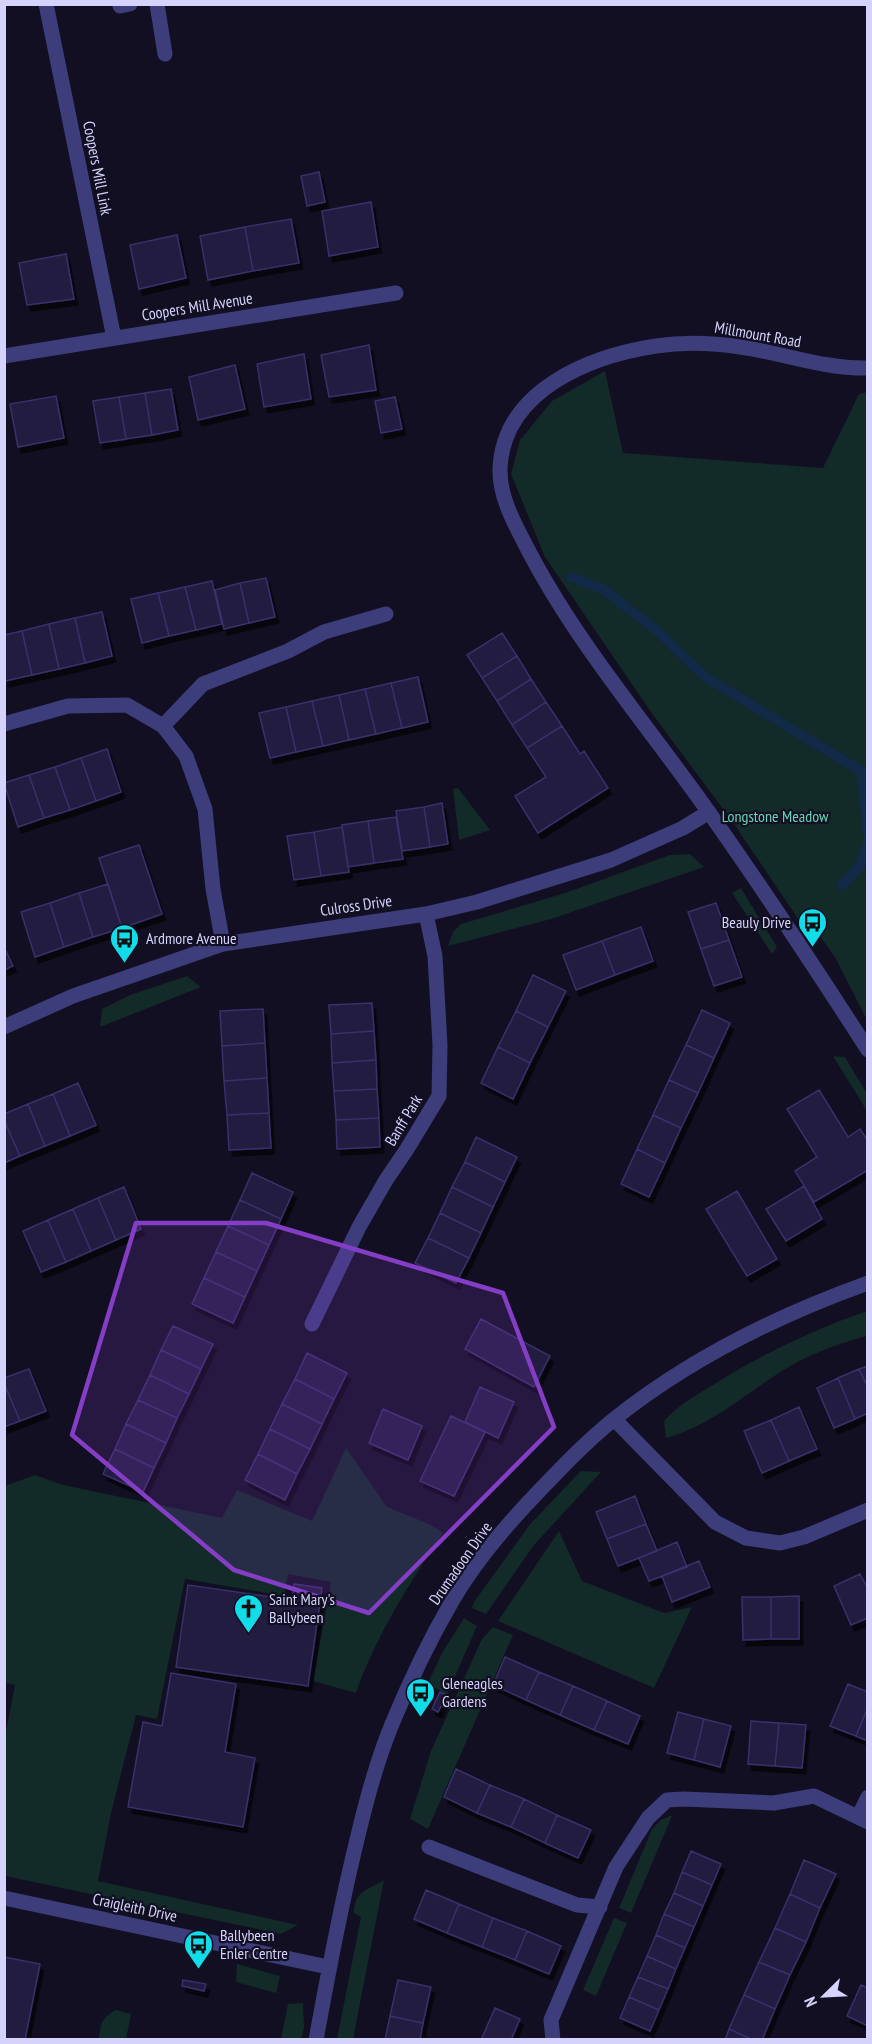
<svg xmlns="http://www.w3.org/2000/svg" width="872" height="2044" viewBox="0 0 872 2044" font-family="'PT Sans Narrow',sans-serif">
<defs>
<filter id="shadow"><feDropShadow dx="3.5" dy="6" stdDeviation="0" flood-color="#0009"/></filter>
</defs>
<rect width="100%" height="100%" fill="#110f21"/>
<!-- green -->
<path fill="#122a28" d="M605,371l18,82 200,15 36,-74 8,-2v628l-31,-61 -18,-26 -9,2 -77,-114 -79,-106 -108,-158 -34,-83 9,-34 32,-39z
M458,788l32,42 -31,10 -6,-51z
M690,854l14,13 -153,52 -103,27 5,-14 8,-8 104,-31 105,-38z
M741,888l36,59 -5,7 -40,-61z
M187,976l14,11 -101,40 2,-18 28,-14z
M833,1056l12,1 22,37v17z
M867,1311v25c-28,7 -60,19 -85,35 -36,23 -75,57 -116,67l-2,-17c15,-17 34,-27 52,-38 48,-30 99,-54 151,-72z
M346,1448l41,59 42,17 14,9c-34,51 -67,103 -87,160l-43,-12 18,-99 -43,-8 -4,22 -99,-17 -28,140 -21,-4 -25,98 -13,68 200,44 -17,9 -276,-58v-140l10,-51 -10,-2v-197l30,-11 28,10 159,33 15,-28 75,31z
M581,1471l20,1 -67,73 -48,69 -14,-6 2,-6 57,-79z
M559,1531l23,50 82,32 28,-6 -38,81 -156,-67z
M464,1618l13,8 -30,69 -19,-12 14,-30z
M493,1627l20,8 -85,194 -18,-10 21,-68 51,-112z
M670,1816h2l-41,97 -12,-5 33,-79 9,-9z
M384,1880l-31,159h-16l24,-122 -7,-4c0,-21 13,-23 30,-33z
M614,1918l13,5 -31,73 -13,-6z
M237,1964l43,12 -4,17 -40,-11z
M303,2003l1,25 -3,11h-20l7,-35z
M116,2010l15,4 -5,25h-27c1,-15 3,-22 17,-29z"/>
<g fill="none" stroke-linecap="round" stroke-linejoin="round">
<!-- stream -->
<path stroke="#122947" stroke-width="10" d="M571,577l32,12 53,41 48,46 157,95
M861,771l7,63
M842,885l18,-19 8,-24"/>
</g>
<!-- building -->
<path fill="#221c40" stroke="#39306b" stroke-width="1.5" filter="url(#shadow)" d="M319,172l6,30 -18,4 -6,-30z
M371,202l7,45 -49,9 -7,-45z
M291,219l8,44 -46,8 -8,-44z
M245,227l8,44 -45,9 -8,-44z
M177,235l9,43 -47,11 -9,-44z
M66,254l8,45 -47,6 -8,-42z
M369,345l7,45 -47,7 -8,-42z
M304,354l7,45 -47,8 -7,-43z
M235,365l10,44 -47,11 -9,-43z
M171,389l7,41 -26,5 -7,-42z
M145,393l7,42 -26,4 -7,-42z
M56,396l8,42 -46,9 -8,-43z
M119,397l7,42 -26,4 -7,-42z
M395,397l7,32 -21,4 -6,-32z
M266,578l9,39 -26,6 -9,-40z
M212,581l10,43 -26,6 -11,-43z
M240,583l9,40 -25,6 -9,-39z
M185,587l11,43 -27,6 -11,-43z
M158,593l11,43 -27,7 -11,-44z
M102,612l10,44 -27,7 -10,-45z
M75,618l10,45 -26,6 -10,-45z
M49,624l10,45 -27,6 -10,-44z
M22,631l10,44 -27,6 -1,-46z
M502,633l15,23 -35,22 -15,-23z
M517,656l14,23 -34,22 -15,-23z
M418,677l10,45 -26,6 -11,-45z
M531,679l15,23 -34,23 -15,-24z
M391,683l11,45 -26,6 -11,-45z
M365,689l11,45 -27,6 -10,-45z
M339,695l10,45 -26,6 -11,-45z
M312,701l11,45 -27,6 -10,-45z
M546,702l16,24 -35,22 -15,-23z
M286,707l10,45 -26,6 -11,-45z
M562,726l18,28 4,-3 24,37 -70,45 -23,-37 31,-19 -19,-29z
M107,749l14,43 -25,9 -15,-43z
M81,758l15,43 -26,9 -15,-43z
M55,767l15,43 -26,8 -15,-43z
M29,775l15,43 -26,9 -14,-44z
M442,803l6,41 -18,3 -6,-40z
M424,807l6,40 -28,4 -6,-40z
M396,817l7,42 -29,4 -6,-42z
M368,821l6,42 -26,4 -6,-42z
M342,827l7,45 -28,4 -7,-44z
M314,832l7,44 -27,4 -7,-44z
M139,845l23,69 -40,14 -23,-70z
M108,884l14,44 -29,9 -14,-44z
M79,893l14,44 -29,10 -14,-44z
M50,903l14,44 -29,10 -14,-45z
M716,903l13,37 -28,9 -13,-37z
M641,927l12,34 -38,14 -13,-34z
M729,940l13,37 -28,9 -13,-37z
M602,941l13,34 -39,15 -13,-35z
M4,947l9,19 -9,4z
M533,975l33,16 -18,36 -32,-16z
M372,1003l2,28 -43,3 -2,-29z
M263,1009l2,34 -43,3 -2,-35z
M702,1010l28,13 -16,35 -28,-13z
M516,1011l32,16 -18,36 -32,-16z
M374,1031l2,29 -44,3 -1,-29z
M265,1043l2,35 -43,3 -2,-35z
M686,1045l28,13 -16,35 -29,-13z
M498,1047l32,16 -17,36 -32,-16z
M376,1060l1,29 -43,2 -2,-28z
M267,1078l2,35 -42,2 -3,-34z
M669,1080l29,13 -17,35 -28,-13z
M78,1083l18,42 -26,11 -17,-42z
M377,1089l2,29 -43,2 -2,-29z
M819,1090l29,47 12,-8 8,12v29l-54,32 -19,-31 22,-14 -30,-48z
M53,1094l17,42 -25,10 -17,-42z
M28,1104l17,42 -25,10 -16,-36v-6z
M269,1113l2,35 -42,2 -2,-35z
M653,1115l28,13 -16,35 -28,-14z
M379,1118l1,29 -43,2 -1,-29z
M4,1120l16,36 -16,7z
M476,1137l41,20 -12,25 -40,-20z
M637,1149l28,14 -16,34 -28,-13z
M465,1162l40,20 -12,25 -41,-20z
M252,1173l41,19 -12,27 -41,-19z
M804,1186l18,33 -36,22 -20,-32z
M124,1187l17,42 -25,11 -18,-42z
M452,1187l41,20 -12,26 -41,-20z
M737,1191l40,68 -30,17 -41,-67z
M98,1198l18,42 -25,11 -18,-42z
M240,1200l41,19 -12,26 -41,-19z
M73,1209l18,42 -25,11 -18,-42z
M440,1213l41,20 -12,25 -41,-20z
M48,1220l18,42 -25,10 -18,-41z
M228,1226l41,19 -12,26 -41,-19z
M428,1238l41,20 -13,25 -41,-20z
M216,1252l41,19 -12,26 -41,-19z
M204,1278l41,19 -12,26 -41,-19z
M481,1319l69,37 -16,31 -69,-38z
M173,1326l40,18 -12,25 -40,-19z
M161,1350l40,19 -12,25 -39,-19z
M307,1353l40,20 -13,26 -39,-20z
M868,1366v22l-9,-19z
M29,1369l17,42 -26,10 -16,-38v-5z
M859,1369l9,19v25l-13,6 -17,-41z
M150,1375l39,19 -12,24 -39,-18z
M838,1378l17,41 -21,9 -17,-40z
M295,1379l39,20 -12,25 -40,-20z
M4,1383l16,38 -16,6z
M480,1387l34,15 -16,36 -33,-16z
M138,1400l39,18 -11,25 -40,-19z
M282,1404l40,20 -12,25 -40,-20z
M799,1407l18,42 -28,12 -18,-41z
M383,1409l39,17 -14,34 -39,-17z
M451,1416l34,16 -31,64 -34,-15z
M771,1420l18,41 -27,12 -18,-42z
M126,1424l40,19 -12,25 -39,-19z
M270,1429l40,20 -13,25 -39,-20z
M115,1449l39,19 -11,24 -40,-18z
M258,1454l39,20 -12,26 -40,-20z
M635,1496l11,28 -39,15 -11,-27z
M646,1524l11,27 -39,15 -11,-27z
M677,1542l10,25 -38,14 -10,-23z
M699,1561l11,26 -38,15 -10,-26z
M860,1574l8,15v29l-17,7 -17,-39z
M294,1584l28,4 -14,98 -132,-19 12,-82 104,15z
M799,1596v43h-28v-42z
M742,1597h29v42l-28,1z
M505,1657l34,15 -13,28 -33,-15z
M539,1672l34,14 -13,29 -34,-15z
M171,1673l65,11 -11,68 30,6 -12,69 -115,-20 15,-85 19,4z
M848,1684l20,8v15l-12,29 -26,-10z
M573,1686l34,15 -13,29 -34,-15z
M440,1692l7,3 -9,17 -6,-3z
M607,1701l33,15 -12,28 -34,-14z
M868,1707v34l-12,-5z
M678,1712l26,7 -10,41 -27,-7z
M704,1719l27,7 -11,41 -26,-7z
M751,1721l28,2 -4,43 -27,-2z
M779,1723l27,2 -4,43 -27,-2z
M456,1769l34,16 -13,28 -33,-16z
M490,1785l34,14 -13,28 -34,-14z
M524,1799l33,16 -12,28 -34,-16z
M557,1815l34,15 -13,28 -33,-15z
M691,1851l30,13 -9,21 -30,-13z
M804,1860l32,14 -16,34 -30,-14z
M682,1872l30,13 -9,21 -29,-13z
M426,1890l33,14 -12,29 -33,-14z
M674,1893l29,13 -9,21 -30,-13z
M790,1894l30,14 -14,34 -31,-14z
M459,1904l34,14 -11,29 -35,-14z
M664,1914l30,13 -9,21 -29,-13z
M493,1918l34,13 -12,29 -33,-13z
M775,1928l31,14 -16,33 -31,-13z
M527,1931l34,15 -12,28 -34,-14z
M656,1935l29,13 -9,21 -29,-13z
M647,1956l29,13 -8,20 -30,-12z
M4,1957l36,7 -15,76h-21z
M759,1962l31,13 -15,34 -31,-14z
M638,1977l30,12 -9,21 -30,-13z
M183,1980l23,4 -2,7 -22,-5z
M398,1980l33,7 -8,36 -33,-7z
M861,1985l7,3v38l-21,-10z
M744,1995l31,14 -13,31h-9l-24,-11z
M629,1997l30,13 -9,21 -30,-13z
M495,2008l25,11 -9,21h-30z
M390,2016l33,7 -3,17h-35z
M729,2029l24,11h-28z"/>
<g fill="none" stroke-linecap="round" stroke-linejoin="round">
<!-- pedestrian -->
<path stroke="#3d3d7c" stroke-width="15" d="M429,1847l148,58 23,2"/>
<!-- minor -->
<path stroke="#3d3d7c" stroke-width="15" d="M46,4l68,334
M157,4l8,50
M120,6l10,-2
M4,356l392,-63
M868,368c-44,1 -85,-15 -128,-21 -27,-4 -57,-5 -84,-1 -66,10 -152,44 -156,122 -1,26 12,51 24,74 49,97 121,180 184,269 55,78 108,158 160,239
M4,724l64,-18 59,-1 36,21
M223,944l-10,-55 -8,-80 -19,-53 -23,-30 40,-42 85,-33 36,-19 62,-18
M4,1027l69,-31 150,-52 203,-30 51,-12 134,-42 72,-32 26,-16
M312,1324l47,-97 27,-47 21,-31 32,-53 1,-51 -5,-89 -9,-42
M614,1419l101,103 31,16 34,5 24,-6 64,-27
M858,1817l10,-20
M4,1898l324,69
M316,2040c10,-55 20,-108 32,-162 12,-52 24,-105 44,-154 17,-41 37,-83 59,-121 24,-42 57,-80 90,-114 23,-24 46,-48 72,-69 76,-61 163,-104 255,-137
M553,2040l-2,-20 65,-153 32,-49 19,-18 17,-1 90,4 40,-7 54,26"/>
</g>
<!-- marked area -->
<path fill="#843dc5" fill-opacity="0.2" stroke="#843dc5" stroke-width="4.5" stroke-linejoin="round" d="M136,1223h130l237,70 51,134 -185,186 -135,-43 -162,-135z"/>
<!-- icons -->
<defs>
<symbol id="bus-pin" viewBox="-11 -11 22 30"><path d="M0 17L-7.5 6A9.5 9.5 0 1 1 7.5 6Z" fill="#11dce9" stroke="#110f21"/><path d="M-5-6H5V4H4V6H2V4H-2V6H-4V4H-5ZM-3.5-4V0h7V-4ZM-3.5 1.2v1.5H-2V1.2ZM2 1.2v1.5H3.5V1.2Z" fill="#111"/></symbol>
<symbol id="church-pin" viewBox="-11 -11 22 30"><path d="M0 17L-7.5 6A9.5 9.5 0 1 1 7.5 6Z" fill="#11dce9" stroke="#110f21"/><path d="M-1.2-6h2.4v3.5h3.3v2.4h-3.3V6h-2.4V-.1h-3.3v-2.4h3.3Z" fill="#111"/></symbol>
</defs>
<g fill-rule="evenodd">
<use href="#bus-pin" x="796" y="906" width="33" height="45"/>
<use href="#bus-pin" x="108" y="922" width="33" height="45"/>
<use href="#church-pin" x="232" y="1592" width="33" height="45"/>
<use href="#bus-pin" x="404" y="1676" width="33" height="45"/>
<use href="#bus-pin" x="182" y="1928" width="33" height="45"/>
</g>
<g text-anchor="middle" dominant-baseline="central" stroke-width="4.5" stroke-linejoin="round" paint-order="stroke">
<!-- street labels -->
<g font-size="16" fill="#d5d2fc" stroke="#110f21">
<text transform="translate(98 168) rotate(79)">Coopers Mill Link</text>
<text transform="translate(197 306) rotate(-9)">Coopers Mill Avenue</text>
<text transform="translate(758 334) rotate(10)">Millmount Road</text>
<text transform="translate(356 905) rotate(-8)">Culross Drive</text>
<text transform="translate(403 1120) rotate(-59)">Banff Park</text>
<text transform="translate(460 1563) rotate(-55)">Drumadoon Drive</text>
<text transform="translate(135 1907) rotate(12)">Craigleith Drive</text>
</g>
<!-- park labels -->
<g font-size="16" fill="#63d6b5" stroke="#110f21">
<text x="775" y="816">Longstone Meadow</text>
</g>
<!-- poi labels -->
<g font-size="16" fill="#d5d2fc" stroke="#110f21" text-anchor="start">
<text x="791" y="922" text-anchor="end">Beauly Drive</text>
<text x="146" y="938">Ardmore Avenue</text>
<text x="269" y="1599">Saint Mary's<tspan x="269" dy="18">Ballybeen</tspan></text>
<text x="442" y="1683">Gleneagles<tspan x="442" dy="18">Gardens</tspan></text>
<text x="220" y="1935">Ballybeen<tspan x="220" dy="18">Enler Centre</tspan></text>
</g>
</g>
<!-- border -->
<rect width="872" height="2044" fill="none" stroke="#d5d2fc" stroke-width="12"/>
<!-- north arrow -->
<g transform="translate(824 1996) rotate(246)" stroke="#110f21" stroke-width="4.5" paint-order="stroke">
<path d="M0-4.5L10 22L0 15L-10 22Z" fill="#d5d2fc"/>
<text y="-9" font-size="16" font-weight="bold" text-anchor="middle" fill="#d5d2fc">N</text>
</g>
</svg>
